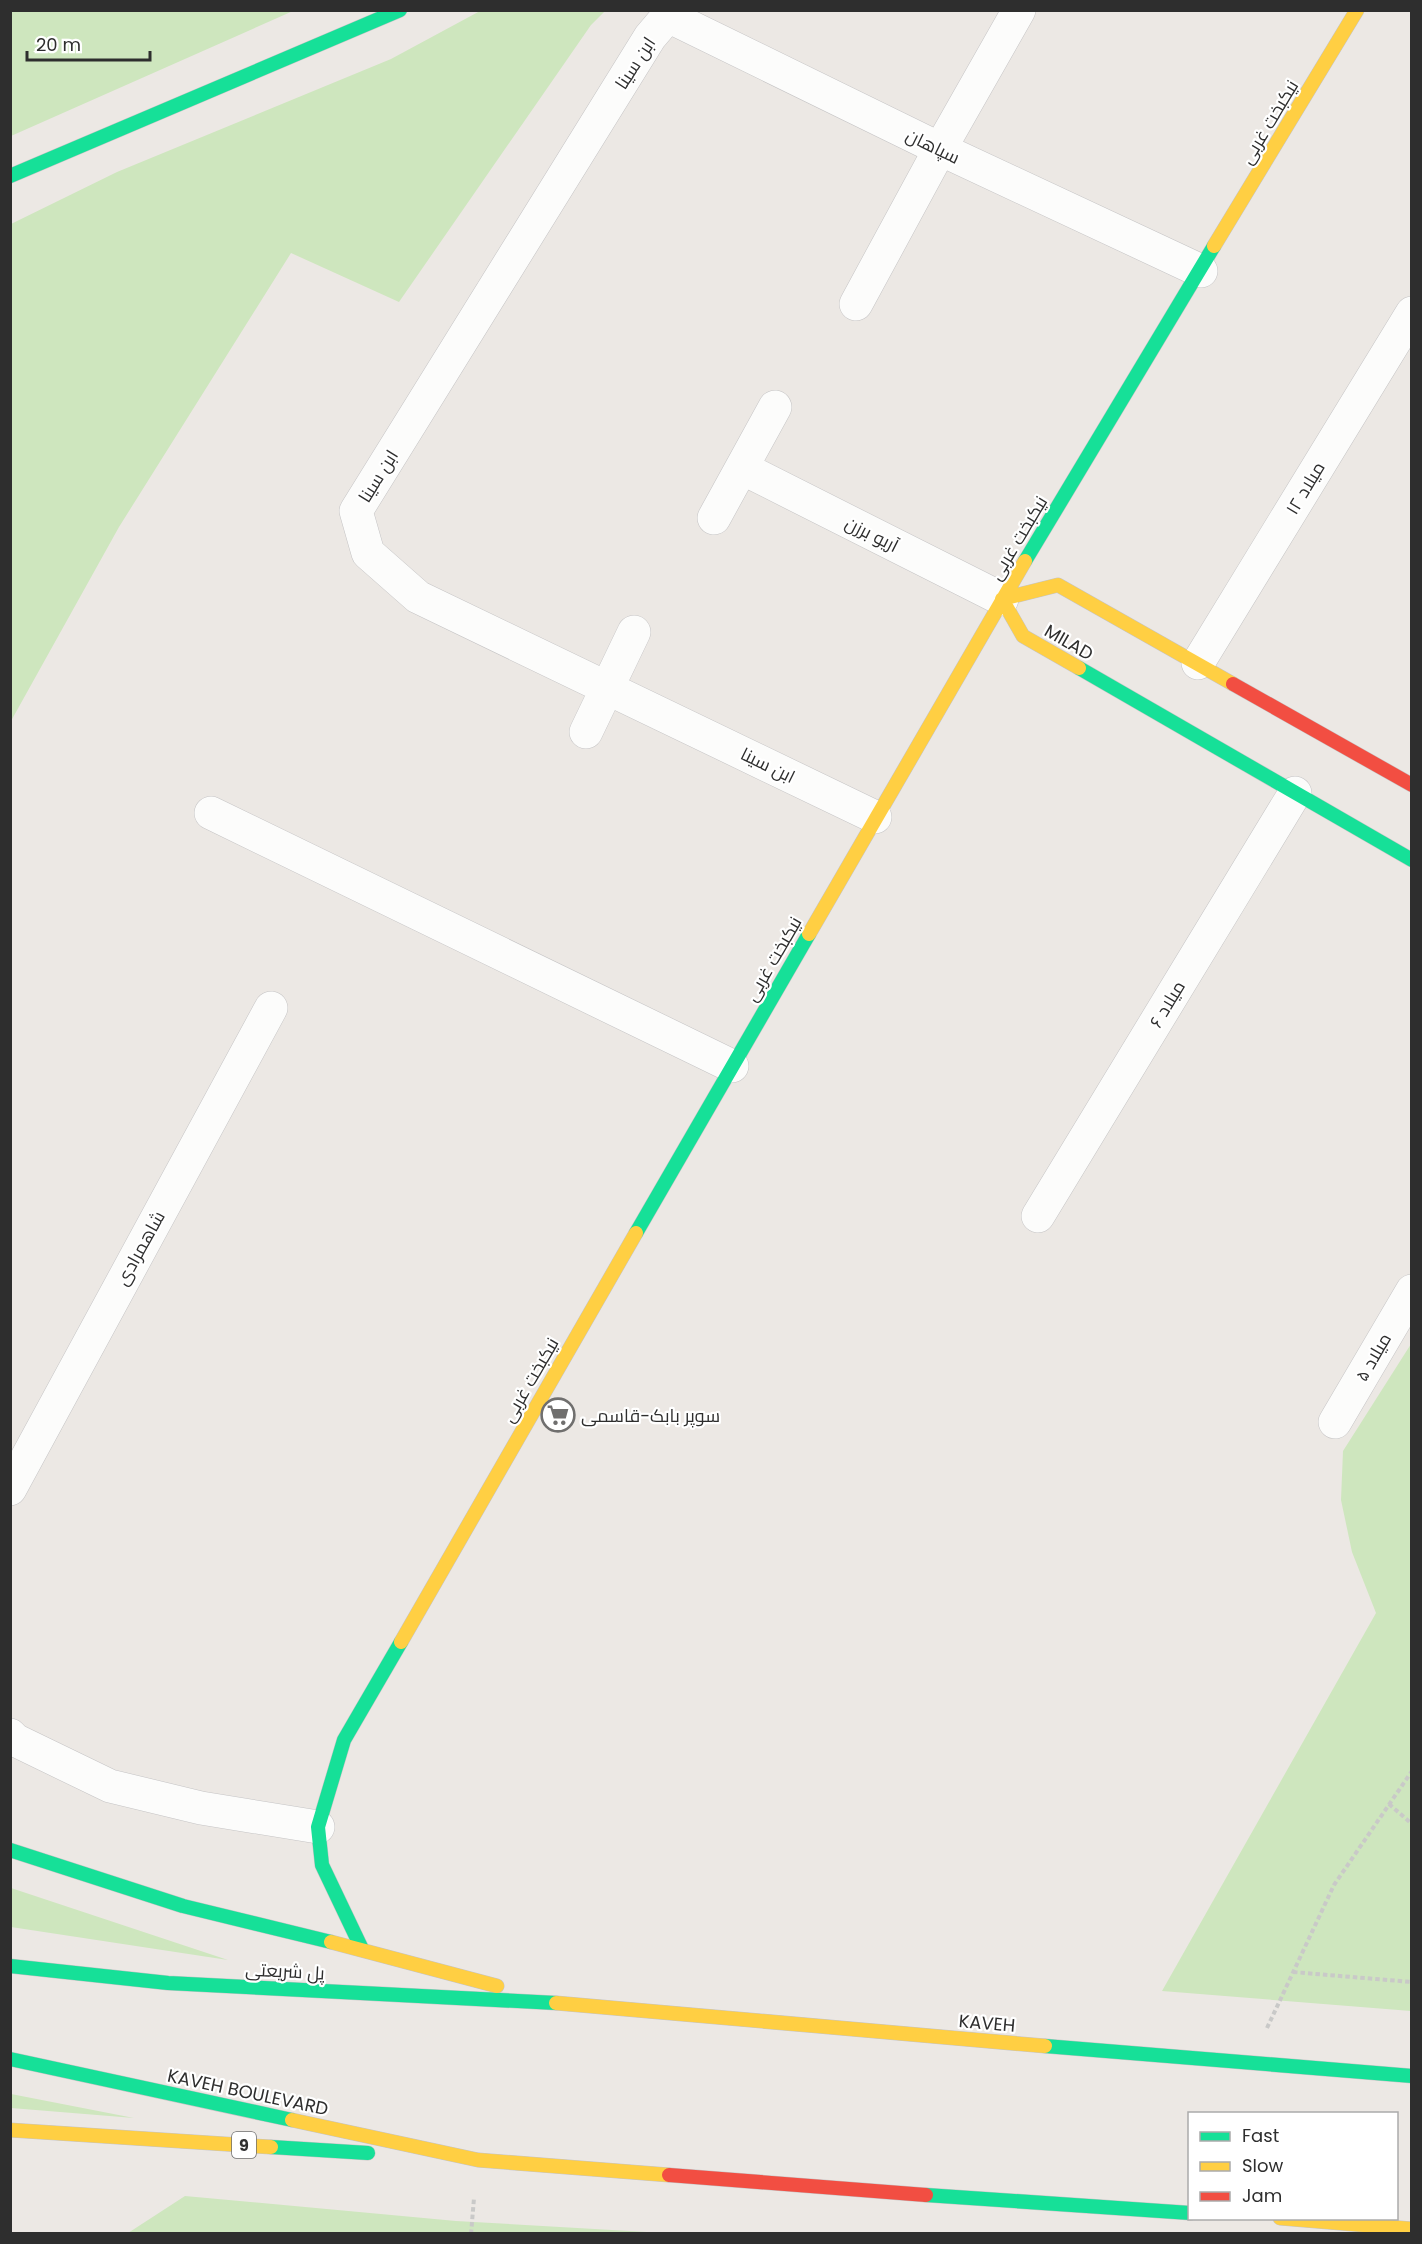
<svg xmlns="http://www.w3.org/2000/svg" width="1422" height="2244" viewBox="0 0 1422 2244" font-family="Poppins,Cairo,sans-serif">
<rect width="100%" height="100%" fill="#ece8e4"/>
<!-- green -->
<path fill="#cee6be" d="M11,10h282v1l-282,125z
M480,11h125l-14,14 -192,277 -108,-49 -172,274 -108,194v-497l106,-52 274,-113z
M1411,1344v667l-249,-20 214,-378 -24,-61 -11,-52 2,-49z
M10,1888h1l217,72 -217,-33z
M10,2094h1l123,24 -123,-10z
M185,2196l271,25 208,12h-536z"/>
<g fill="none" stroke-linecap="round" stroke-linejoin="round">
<defs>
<path id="street" d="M673,10l-23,27 -294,474 12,42 50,44 457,220
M668,16l272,133 261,122
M856,304l84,-155 79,-139
M742,468l260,131
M714,518l61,-111
M1198,663l214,-350
M586,732l48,-100
M211,813l521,253
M1038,1216l257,-423
M1335,1422l77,-131
M10,1489l261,-481
M10,1735l5,5 95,46 91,22 117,19"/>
<path id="fast" d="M10,176l390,-166
M1025,561l189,-315
M1079,668l333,192
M636,1233l173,-299
M10,1850l173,56 148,36
M362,1949l-40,-84 -4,-38 26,-87 57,-98
M10,1966l158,17 388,20
M1045,2046l367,30
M10,2059l282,61
M271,2147l97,6
M926,2195l264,18"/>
<path id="slow" d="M1214,246l143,-236
M1079,668l-56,-32 -21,-37 56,-14 175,99
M809,934l216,-373
M401,1642l235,-409
M331,1942l166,44
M556,2003l489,43
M292,2120l186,40 191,15
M10,2130l261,17
M1280,2218l132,11"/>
<path id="jam" d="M1233,684l179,101
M669,2175l257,20"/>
</defs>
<!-- street casing -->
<use href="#street" stroke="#c5c4c5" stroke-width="34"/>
<!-- fast casing -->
<use href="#fast" stroke="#c5c4c5" stroke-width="15"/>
<!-- slow casing -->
<use href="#slow" stroke="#c5c4c5" stroke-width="15"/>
<!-- jam casing -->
<use href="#jam" stroke="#c5c4c5" stroke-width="15"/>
<!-- path -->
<path stroke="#c9c9c8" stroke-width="4" stroke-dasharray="4.5 3" stroke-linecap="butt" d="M1389,1804l23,20
M1293,1972l119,10
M1267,2028l67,-143 78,-114
M471,2234l3,-36"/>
<!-- street -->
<use href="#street" stroke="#fcfcfb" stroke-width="33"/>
<!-- fast -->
<use href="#fast" stroke="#16e098" stroke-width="14"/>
<!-- slow -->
<use href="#slow" stroke="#ffcf43" stroke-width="14"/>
<!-- jam -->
<use href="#jam" stroke="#f24e42" stroke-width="14"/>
</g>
<!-- icons -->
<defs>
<symbol id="supermarket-ring" viewBox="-11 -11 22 22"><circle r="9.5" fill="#fff" stroke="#706f6e" stroke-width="1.5"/><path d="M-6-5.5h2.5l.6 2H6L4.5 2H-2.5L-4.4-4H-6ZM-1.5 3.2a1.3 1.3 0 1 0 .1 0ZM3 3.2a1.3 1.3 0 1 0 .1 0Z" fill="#706f6e"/></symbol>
</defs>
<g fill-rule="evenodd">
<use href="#supermarket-ring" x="539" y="1396" width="38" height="38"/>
</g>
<g text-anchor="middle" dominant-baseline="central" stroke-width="4.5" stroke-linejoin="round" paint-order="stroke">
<!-- shield labels -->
<rect fill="#fff" stroke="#6d6d6d" stroke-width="1.5" x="232" y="2132" width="24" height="26" rx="4.5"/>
<g font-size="16" font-weight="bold" fill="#2e2e2e">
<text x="244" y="2145">9</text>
</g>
<!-- street labels -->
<g font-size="18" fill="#2e2e2e" stroke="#fff">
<text transform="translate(635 63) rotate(-57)">ابن سینا</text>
<text transform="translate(1269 122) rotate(-59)">نیکبخت غربی</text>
<text transform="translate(933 146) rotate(26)">سپاهان</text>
<text transform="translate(378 476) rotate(-58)">ابن سینا</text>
<text transform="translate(1305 488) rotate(-59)">میلاد ۱۲</text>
<text transform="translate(872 534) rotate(27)">آریو برزن</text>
<text transform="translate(1018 538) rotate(-59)">نیکبخت غربی</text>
<text transform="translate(1069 642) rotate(30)">MILAD</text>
<text transform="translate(768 765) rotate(26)">ابن سینا</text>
<text transform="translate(773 959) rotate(-60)">نیکبخت غربی</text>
<text transform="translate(1167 1004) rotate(-59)">میلاد ۶</text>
<text transform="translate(140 1248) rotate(-61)">شاهمرادی</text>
<text transform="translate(1373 1357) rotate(-60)">میلاد ۵</text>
<text transform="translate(530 1380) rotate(-60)">نیکبخت غربی</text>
<text transform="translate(285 1971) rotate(3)">پل شریعتی</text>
<text transform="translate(987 2023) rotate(5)">KAVEH</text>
<text transform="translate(248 2092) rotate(12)">KAVEH BOULEVARD</text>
</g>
<!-- poi labels -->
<g font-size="18" fill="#2e2e2e" stroke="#fff" text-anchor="start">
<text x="581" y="1415">سوپر بابک-قاسمی</text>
</g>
</g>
<!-- border -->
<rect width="1422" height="2244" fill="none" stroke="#2e2e2e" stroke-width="24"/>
<!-- legend -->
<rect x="1188" y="2112" width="210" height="108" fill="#ffffff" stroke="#ababab" stroke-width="1.5"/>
<rect x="1200" y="2132" width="30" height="9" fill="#16e098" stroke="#ababab" stroke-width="1.5"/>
<text x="1242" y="2142" font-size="18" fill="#2e2e2e">Fast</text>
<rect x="1200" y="2162" width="30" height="9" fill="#ffcf43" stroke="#ababab" stroke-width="1.5"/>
<text x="1242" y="2172" font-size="18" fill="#2e2e2e">Slow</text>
<rect x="1200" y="2192" width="30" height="9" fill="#f24e42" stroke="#ababab" stroke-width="1.5"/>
<text x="1242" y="2202" font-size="18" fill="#2e2e2e">Jam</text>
<!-- scale -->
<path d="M27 51v9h123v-9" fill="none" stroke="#2e2e2e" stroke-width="3"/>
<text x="36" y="51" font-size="18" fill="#2e2e2e" stroke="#ffffff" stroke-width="4.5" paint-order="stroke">20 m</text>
</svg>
